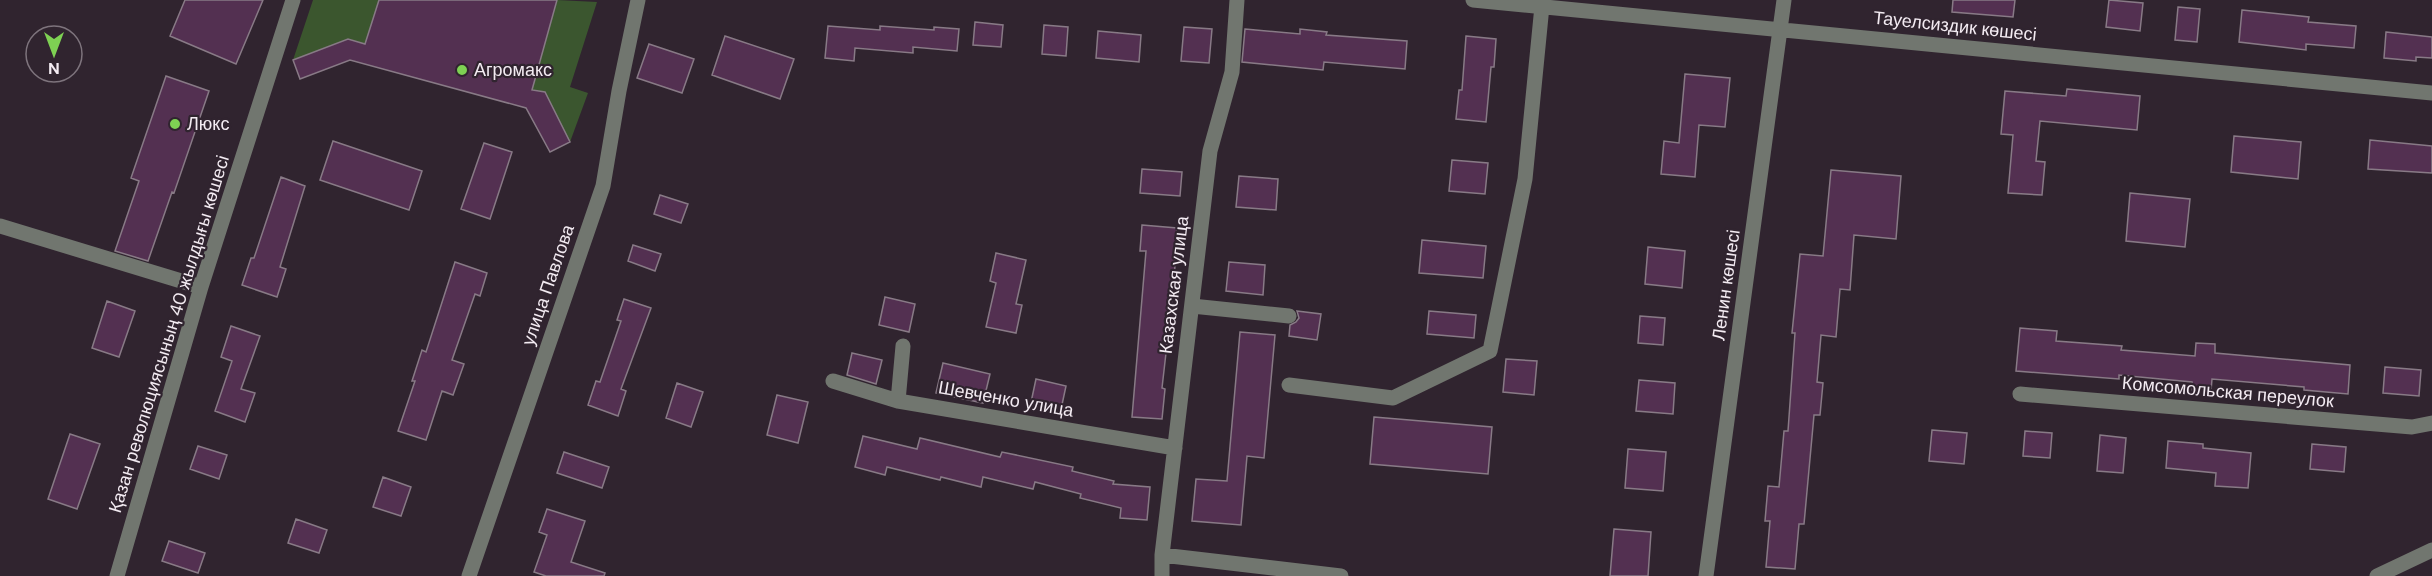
<svg xmlns="http://www.w3.org/2000/svg" width="2432" height="576" viewBox="0 0 2432 576" font-family="'DM Sans',sans-serif">
<rect width="100%" height="100%" fill="#30242f"/>
<!-- green -->
<path fill="#3b562f" d="M557,0l40,2 -27,85 18,6 -18,49 -25,-50 -13,-2z"/>
<!-- forest -->
<path fill="#3b562e" d="M313,0h66l-14,44 -17,-5 -55,21z"/>
<!-- building -->
<path fill="#533051" stroke="#887a86" stroke-width="1.5" d="M185,0h78l-27,64 -66,-28z
M379,0h178l-25,90 13,2 25,50 -20,10 -24,-44 -176,-48 -50,19 -7,-19 55,-21 17,5z
M1953,0h62l-2,17 -61,-5z
M2109,0l34,3 -3,28 -34,-4z
M2178,7l22,2 -3,33 -22,-2z
M2242,10l67,7 -1,5 48,4 -2,22 -48,-4v6l-67,-8z
M975,22l28,3 -2,22 -28,-2z
M1044,25l24,2 -2,29 -24,-2z
M828,26l52,4v-4l54,4v-3l25,2 -2,22 -44,-4v6l-58,-5 -1,13 -29,-3z
M1184,27l28,2 -3,34 -28,-2z
M1245,29l55,5v-5l27,3 -1,3 81,6 -2,28 -81,-7 -1,8 -81,-8z
M1098,31l43,4 -2,27 -43,-4z
M2386,32l46,5v21l-16,-1v4l-32,-3z
M725,36l69,23 -14,40 -68,-24z
M1466,36l30,3 -2,28h-3l-5,55 -30,-3 3,-29h3z
M649,44l45,15 -12,34 -45,-15z
M1685,74l45,4 -5,49 -26,-2 -4,52 -34,-3 3,-33 15,2z
M166,76l43,15 -35,102 -2,-1 -24,69 -33,-10 24,-70 -8,-3z
M2067,89l73,7 -3,34 -97,-9 -4,40 9,1 -3,33 -34,-2 5,-58 -12,-1 4,-43 61,5z
M2234,136l67,6 -3,37 -67,-7z
M2370,140l62,6v27l-64,-4z
M333,141l89,30 -13,39 -89,-30z
M484,143l28,9 -22,67 -29,-10z
M1452,160l36,3 -3,31 -36,-3z
M1142,169l40,3 -2,24 -40,-3z
M1831,170l70,6 -5,63 -42,-4 -4,55 -10,-1 -4,48 -15,-2 -4,47 6,1 -3,32h-6l-10,109h-5l-4,45 -29,-2 4,-46h-5l3,-35 11,1 5,-56h4l7,-98h-3l8,-79 23,2z
M1239,176l39,3 -2,31 -40,-3z
M281,177l24,9 -25,81 6,2 -9,28 -35,-12 9,-27h3z
M2130,193l60,6 -5,48 -59,-6z
M660,195l28,9 -7,19 -27,-9z
M1142,225l35,3 -3,55 -12,105 3,1 -3,30 -30,-2 14,-166h-6z
M1422,240l64,6 -3,32 -64,-5z
M633,245l28,9 -6,17 -27,-10z
M1648,247l37,4 -3,37 -37,-4z
M996,253l30,7 -10,44 6,1 -6,28 -30,-6 10,-44 -6,-2z
M455,262l32,11 -7,23 -5,-2 -23,66 12,4 -11,31 -11,-4 -16,49 -28,-9 17,-50h-3l10,-31 4,2z
M1229,262l36,3 -2,30 -37,-4z
M885,297l30,7 -6,28 -30,-7z
M624,299l27,9 -30,81 5,2 -8,25 -30,-11 8,-24 4,1 21,-61 -4,-1z
M107,301l28,10 -16,46 -27,-9z
M1297,311l24,3 -4,26 -28,-4 1,-11 6,-3 3,-4z
M1429,311l47,4 -2,23 -47,-4z
M1640,316l25,2 -2,27 -25,-2z
M231,326l29,10 -19,53 14,4 -10,29 -30,-11 17,-50 -11,-4z
M2020,328l37,3 -1,10 66,5 -1,4 74,6 1,-13 19,1v9l135,12 -2,29 -44,-4v-3l-92,-8 -1,12 -19,-1v-8l-73,-7v4l-103,-8z
M1240,332l35,3 -11,123 -17,-2 -6,69 -49,-4 4,-42 31,2z
M852,353l30,7 -6,24 -29,-9z
M1506,359l31,2 -3,34 -31,-3z
M943,363l47,11 -7,29 -47,-10z
M2385,367l36,3 -2,26 -36,-3z
M1036,379l30,7 -6,28 -30,-7z
M1639,380l36,3 -2,31 -37,-3z
M677,383l26,9 -12,35 -25,-9z
M777,395l31,7 -10,41 -31,-8z
M1374,417l118,10 -4,47 -118,-10z
M1932,430l35,3 -3,31 -35,-3z
M2025,431l27,2 -2,25 -27,-2z
M70,434l30,10 -23,65 -29,-10z
M2100,435l26,3 -3,35 -26,-2z
M863,436l54,13 3,-11 80,19 2,-5 71,15 -1,4 42,10 -1,3 37,3 -3,33 -27,-2 1,-10 -41,-10 1,-4 -46,-12 -2,7 -50,-12 -2,10 -40,-10 -1,3 -53,-13 -2,8 -30,-8z
M2168,441l35,3v4l48,5 -3,35 -33,-2 1,-13 -50,-5z
M2312,444l34,3 -2,25 -34,-3z
M198,446l29,9 -8,24 -29,-10z
M1628,449l38,3 -3,39 -38,-3z
M564,452l45,15 -7,21 -45,-15z
M383,477l28,10 -10,29 -28,-9z
M547,509l38,12 -14,41 34,11 -1,3h-58l-12,-4 13,-37 -8,-3z
M296,519l31,11 -8,23 -31,-10z
M1614,529l37,3 -3,44h-38z
M169,541l36,12 -7,20 -36,-12z"/>
<g fill="none" stroke-linecap="round" stroke-linejoin="round">
<!-- minor -->
<path stroke="#71766f" stroke-width="15" d="M1473,0l959,93
M0,226l201,61
M1192,306l97,10
M833,381l65,20 277,47
M1289,385l104,13 97,-47 35,-172 17,-173
M2020,394l392,33 20,-4
M898,401l5,-55
M1162,555l179,21
M117,576l84,-289 92,-287
M469,576l134,-390 16,-95 19,-91
M1162,576v-21l48,-404 22,-79 5,-72
M1706,576l78,-576
M2377,576l55,-26"/>
</g>
<!-- markers -->
<g fill="#7ed153" stroke="#30242f" stroke-width="2">
<circle cx="462" cy="70" r="6"/>
<circle cx="175" cy="124" r="6"/>
</g>
<g text-anchor="middle" dominant-baseline="central" stroke-width="4.5" stroke-linejoin="round" paint-order="stroke">
<!-- street labels -->
<g font-size="18" fill="#f3ebf2" stroke="#30242f">
<text transform="translate(1955 26) rotate(6)">Тауелсиздик көшесі</text>
<text transform="translate(548 285) rotate(-71)">улица Павлова</text>
<text transform="translate(1174 285) rotate(-83)">Казахская улица</text>
<text transform="translate(1726 285) rotate(-82)">Ленин көшесі</text>
<text transform="translate(169 334) rotate(-73)">Қазан революциясының 40 жылдығы көшесі</text>
<text transform="translate(2228 392) rotate(5)">Комсомольская переулок</text>
<text transform="translate(1006 399) rotate(10)">Шевченко улица</text>
</g>
<!-- poi labels -->
<g font-size="18" fill="#f3ebf2" stroke="#30242f" text-anchor="start">
<text x="474" y="70">Агромакс</text>
<text x="187" y="124">Люкс</text>
</g>
</g>
<!-- north arrow -->
<g transform="translate(54 54) rotate(180)"><circle r="28" fill="#30242f" stroke="#7e747d" stroke-width="1.5"/>
<path d="M0-4.5L10 22L0 15L-10 22Z" fill="#7ed153"/>
<text y="-9" font-size="16" font-weight="bold" text-anchor="middle" fill="#f3ebf2">N</text>
</g>
</svg>
